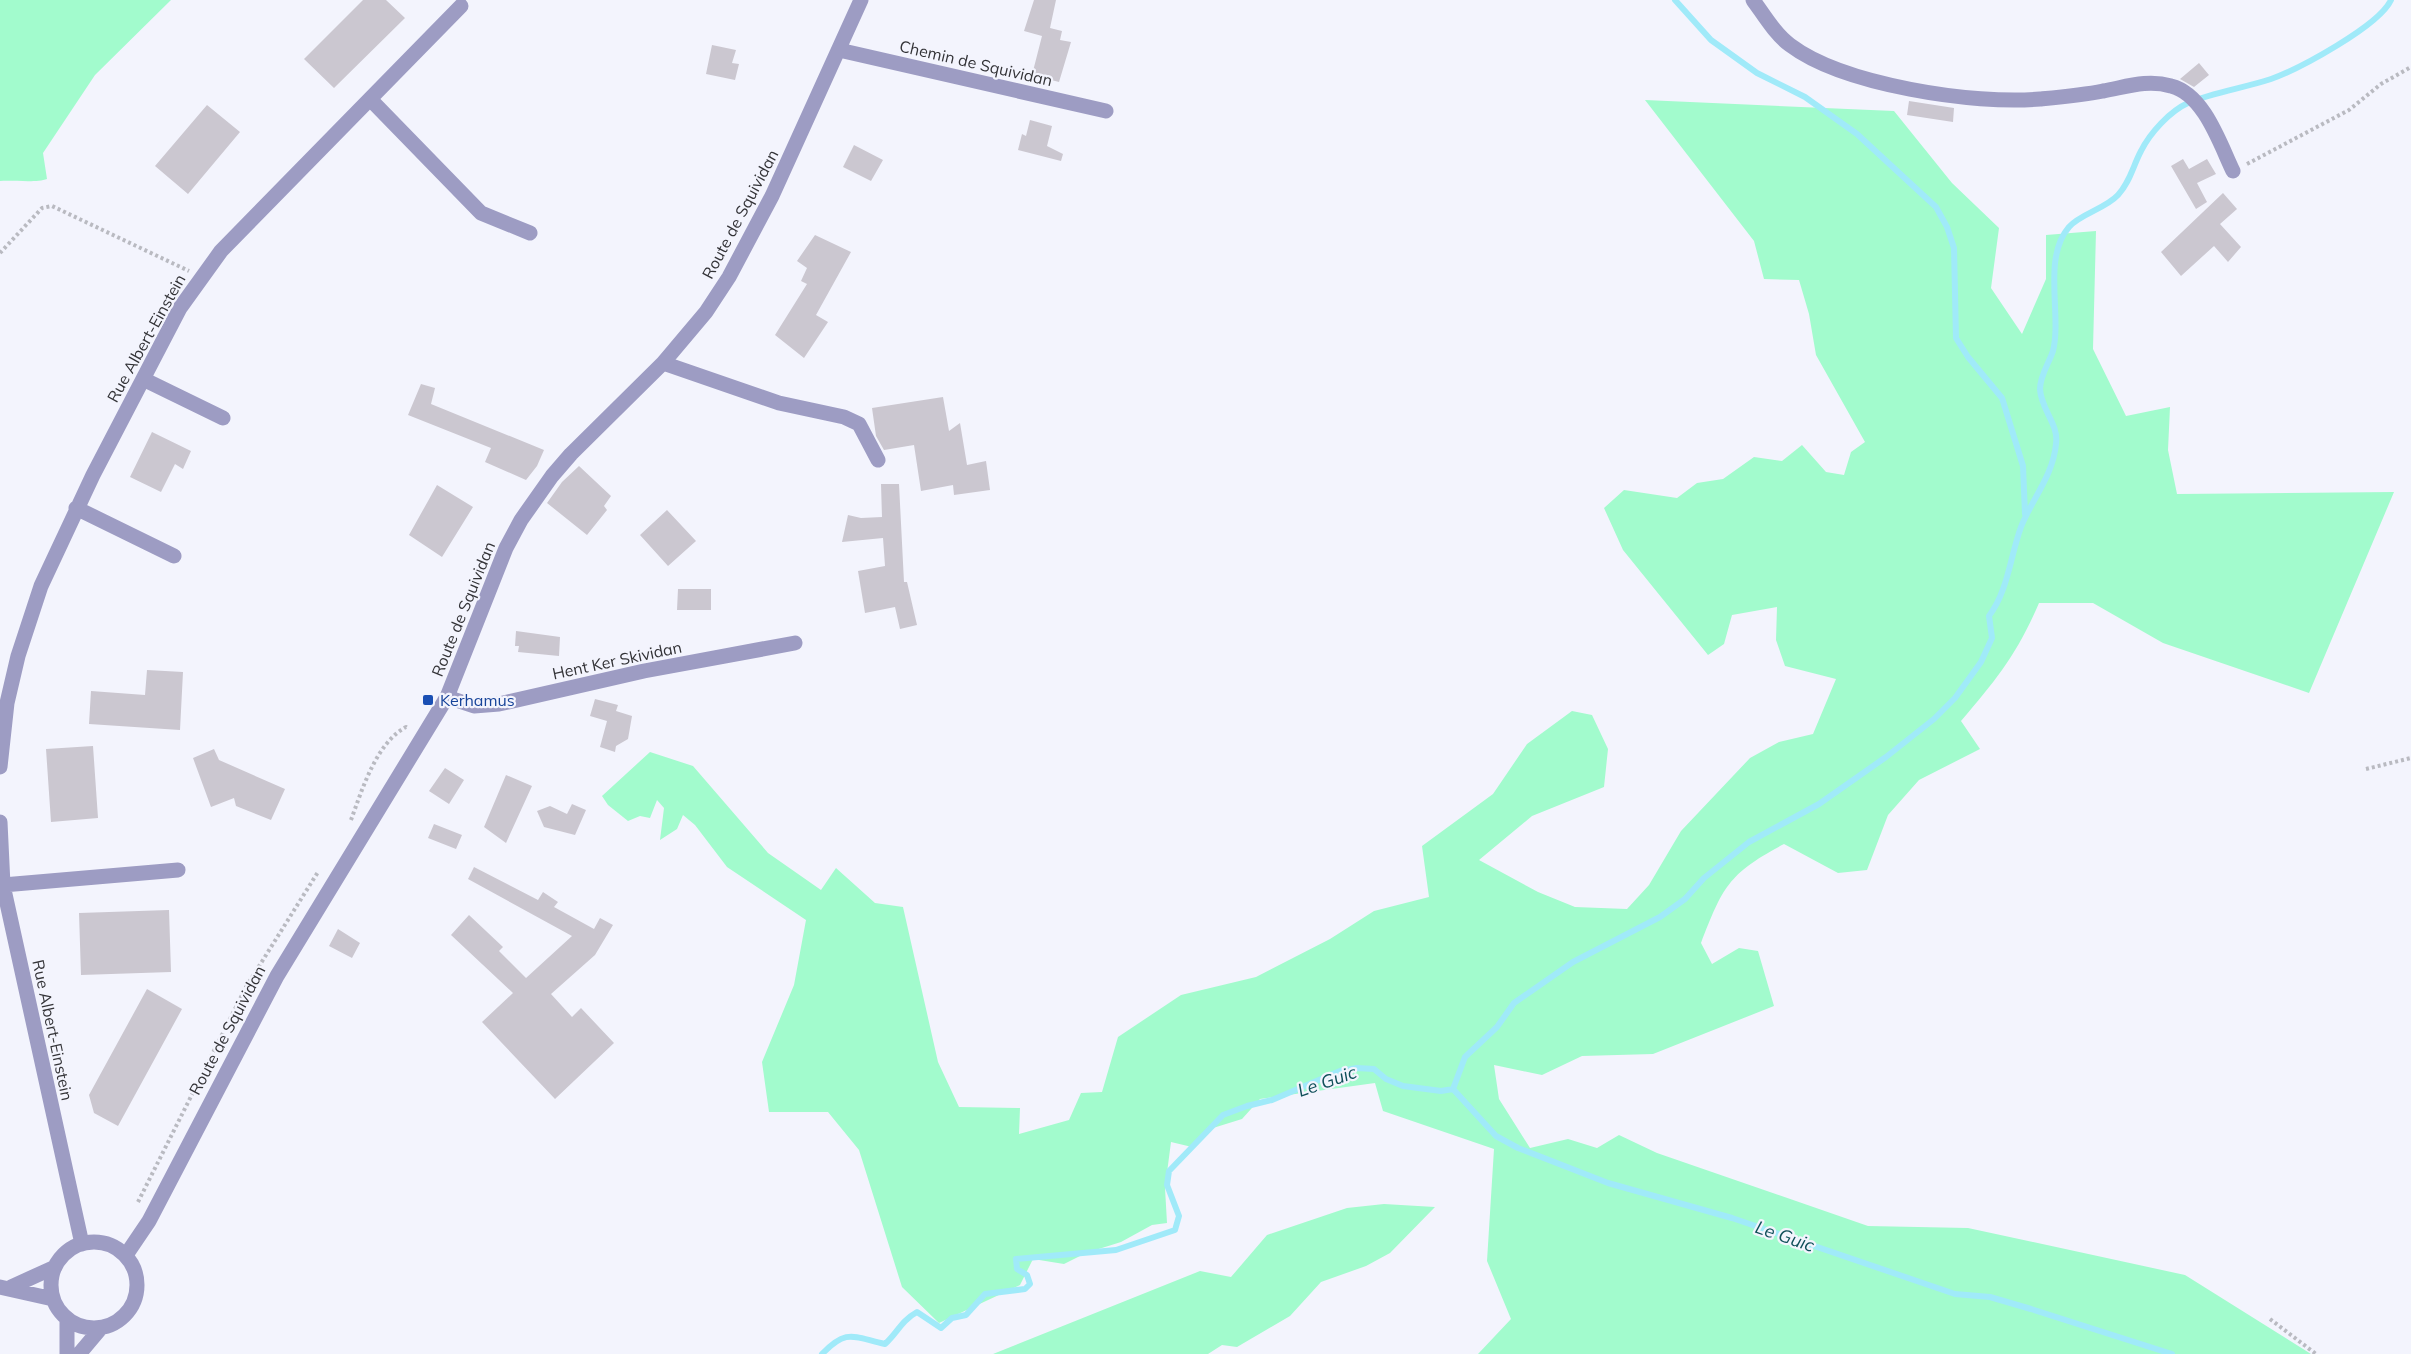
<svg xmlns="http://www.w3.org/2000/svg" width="2411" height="1354" viewBox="0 0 2411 1354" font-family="Mulish,sans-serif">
<rect width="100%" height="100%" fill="#f3f4fd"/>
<!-- green -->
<path fill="#a2fbcd" d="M0,0h171l-76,75 -52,78 4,26c-10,4 -34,1 -47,2z
M1645,100l249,11 58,72 47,45 -8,60 31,46 24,-55v-44l50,-4 -3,118 33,67 44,-9 -2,43 9,44 217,-2 -85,201 -146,-50 -70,-40h-54c-22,51 -42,76 -78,118l19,28 -61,31 -31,35 -21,55 -29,3 -54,-29c-55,29 -61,42 -83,99l11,21 27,-16 19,3 16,55 -121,48 -71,2 -40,19 -48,-10 5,34 31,49 38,-9 29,9 22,-13 38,18 211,73 100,2 217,47 126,79h-833l33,-35 -24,-58 7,-112 -111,-38 -8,-28 -115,16 -18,20 -29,9 -21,19 -21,-5 -6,46 2,35 -15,2 -31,17 -35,11 -22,11 -31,-5 -13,26 -81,38 -37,-36 -43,-137 -31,-38h-59l-7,-50 32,-77 12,-65 -79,-53 -32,-42 -12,-10 -6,14 -17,11 4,-32 -7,-8 -7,18 -10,-2 -12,5 -20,-16 -6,-9 48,-44 43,14 75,87 53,37 15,-22 39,35 28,4 35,155 21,45 61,1 -1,26 50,-14 12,-27 21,-1 16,-55 63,-42 75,-18 74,-38 44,-28 55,-14 -7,-51 71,-52 34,-50 45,-33 20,4 16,34 -4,38 -72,29 -53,44 59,32 37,15 52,2 22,-24 32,-54 69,-73 29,-16 34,-8 23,-55 -51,-13 -9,-26 1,-33 -45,8 -8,29 -16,11 -85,-105 -19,-42 20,-18 53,8 20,-15 26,-4 31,-22 28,4 20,-16 24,27 18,3 7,-23 14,-10 -49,-87 -7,-41 -10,-34 -35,-1 -10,-38z
M1384,1204l51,3 -45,46 -24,13 -45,16 -31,34 -53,31 -15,-2 -14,9h-215l207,-83 31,6 36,-42 80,-27z"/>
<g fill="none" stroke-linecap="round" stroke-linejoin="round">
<!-- stream -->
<path stroke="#a0eaf9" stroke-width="6" d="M1675,0l36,40 46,33 48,24 52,37 79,73 11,20 7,21 2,90 12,19 34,41 21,68 2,48
M1453,1089l12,-32 32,-30 17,-24 59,-41 87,-45 25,-18 19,-21 45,-36 70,-38 67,-47 48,-38 21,-21 26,-36 11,-24 -3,-22c19,-25 21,-59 32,-89 11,-28 32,-51 35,-83 3,-20 -15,-34 -16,-55 0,-13 9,-26 13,-38 9,-36 -11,-93 16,-124 11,-13 36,-18 49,-32 12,-13 15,-29 23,-44 9,-18 29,-40 47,-48 26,-11 56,-15 83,-24 28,-10 108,-53 120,-79
M1453,1089l43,47 22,12 90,35 124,35 223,76 35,3 41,12 141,45
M822,1354c25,-26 31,-17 63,-10 13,-12 16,-23 32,-32l24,16 11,-10 14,-3 19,-21 40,-5 5,-5 -3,-9 -10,-6 -1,-10 100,-9 59,-20 4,-14 -12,-31 2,-14 54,-56 24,-9 25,-6 68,-29 17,-3 17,1 12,10 17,7 38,5 12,-2"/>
</g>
<!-- building -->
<path fill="#cbc7d0" d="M363,0h23l19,18 -71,70 -30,-29z
M1034,0h22l-6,28 12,3 -2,9 11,2 -12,40 -27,-7 10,-39 -18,-5z
M712,45l24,5 -4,13 7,1 -4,16 -29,-6z
M2199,63l10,12 -15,12 -14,-8z
M1909,101l45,7 -1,14 -46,-7z
M207,105l33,27 -52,62 -33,-28z
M1030,120l22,6 -5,20 16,8 -2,7 -43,-11 4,-16 4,2z
M854,145l29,15 -12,21 -28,-14z
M2183,159l6,10 18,-10 9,15 -19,9 10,19 -11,7 -25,-43z
M2223,193l14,16 -17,15 21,23 -13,15 -14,-16 -33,30 -20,-24z
M815,235l36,17 -35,63 12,7 -24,36 -29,-23 32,-51 -6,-3 6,-13 -10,-7z
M421,384l14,4 -4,16 113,46 -7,16 -11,14 -41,-18 6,-14 -83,-33z
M943,397l6,34 11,-8 7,42 19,-4 4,29 -36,5 -1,-10 -32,6 -7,-46 -30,5 -8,-14 -4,-28z
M152,432l39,19 -8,18 -8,-5 -14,28 -31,-15z
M579,466l32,30 -7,10 3,4 -20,25 -40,-32 15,-21z
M881,484h18l5,98h3l10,43 -17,4 -5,-22 -30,6 -7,-42 27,-5 -2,-28 -41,4 6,-27 13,3 21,-1z
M437,485l36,22 -31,50 -33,-22z
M667,510l29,31 -28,25 -28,-31z
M678,589h33v21h-34z
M516,631l44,6 -1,19 -41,-4 1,-6h-4z
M147,670l36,2 -3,58 -91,-6 2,-33 54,4z
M595,699l23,6 -2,6 16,5 -4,23 -12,7 -1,6 -15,-5 7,-26 -17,-5z
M93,746l5,72 -47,4 -5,-73z
M214,749l5,11 66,29 -14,31 -35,-14 -2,-8 -23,9 -18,-49z
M445,768l19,12 -15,24 -20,-13z
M506,775l26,11 -26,57 -22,-16z
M572,804l14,6 -11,25 -31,-8 -7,-16 13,-5 17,8z
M434,824l28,11 -6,14 -28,-11z
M474,867l64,33 5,-8 15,10 -4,5 40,22 6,-11 13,7 -18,30 -44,39 21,23 9,-9 33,35 -59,56 -73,-77 31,-29 -62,-58 18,-20 34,32 -4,4 27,27 46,-42 -104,-57z
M169,910l2,62 -90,3 -2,-62z
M338,929l22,14 -8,15 -23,-12z
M147,989l35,20 -64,117 -24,-13 -5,-18z"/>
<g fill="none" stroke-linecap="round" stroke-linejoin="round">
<!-- path -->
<path stroke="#b9bac1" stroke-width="4" stroke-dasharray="3 3" stroke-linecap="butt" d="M2247,164l102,-54 32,-26 30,-17
M0,253l42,-45 10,-2 137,65
M2366,769l45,-11
M351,820c11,-30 25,-77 55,-93l3,2
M138,1202l108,-215 72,-115
M2270,1319l46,35"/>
<!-- street -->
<path stroke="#9d9cc3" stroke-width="15" d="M1753,0c11,15 22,34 37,45 53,40 184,60 250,54 21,-2 43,-4 63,-8 23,-4 44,-12 68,-5 33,8 49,58 62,85
M839,50l267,61
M370,99l111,114 49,20
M663,363l116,40 65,14 15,7 19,36
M143,379l80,39
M76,508l98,48
M447,697l27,9 25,-2 145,-33 151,-28
M0,767l7,-64 11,-47 23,-70 52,-111 87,-167 41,-57 240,-245
M0,822l3,63 79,359
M3,885l175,-15
M51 1285a43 43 0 1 1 86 0a43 43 0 1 1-86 0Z
M126,1255l23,-34 128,-245 170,-279 59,-149 15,-28 31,-44 19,-22 92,-91 43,-51 23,-35 43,-81 89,-196
M0,1287l53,12
M11,1287l44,-20
M67,1319v35
M79,1354l22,-26"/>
</g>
<!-- markers -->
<rect fill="#1a4fb4" stroke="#f3f4fd" stroke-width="2" x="422" y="694" width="12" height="12" rx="3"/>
<g text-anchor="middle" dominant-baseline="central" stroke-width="4.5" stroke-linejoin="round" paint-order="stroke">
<!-- street labels -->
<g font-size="16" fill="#333337" stroke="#f3f4fd">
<text transform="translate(976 63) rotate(13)">Chemin de Squividan</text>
<text transform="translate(740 214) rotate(-62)">Route de Squividan</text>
<text transform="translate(146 338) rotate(-61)">Rue Albert-Einstein</text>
<text transform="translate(463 609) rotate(-68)">Route de Squividan</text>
<text transform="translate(617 660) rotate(-12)">Hent Ker Skividan</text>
<text transform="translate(53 1030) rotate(78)">Rue Albert-Einstein</text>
<text transform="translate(227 1030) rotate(-62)">Route de Squividan</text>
</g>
<!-- transit labels -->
<g font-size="16" fill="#164399" stroke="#f3f4fd" text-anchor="start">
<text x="440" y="700">Kerhamus</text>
</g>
<!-- water labels -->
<g font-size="18" font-style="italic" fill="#0f4f59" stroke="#f3f4fd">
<text transform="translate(1327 1081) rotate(-19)">Le Guic</text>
<text transform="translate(1785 1236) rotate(19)">Le Guic</text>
</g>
</g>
</svg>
